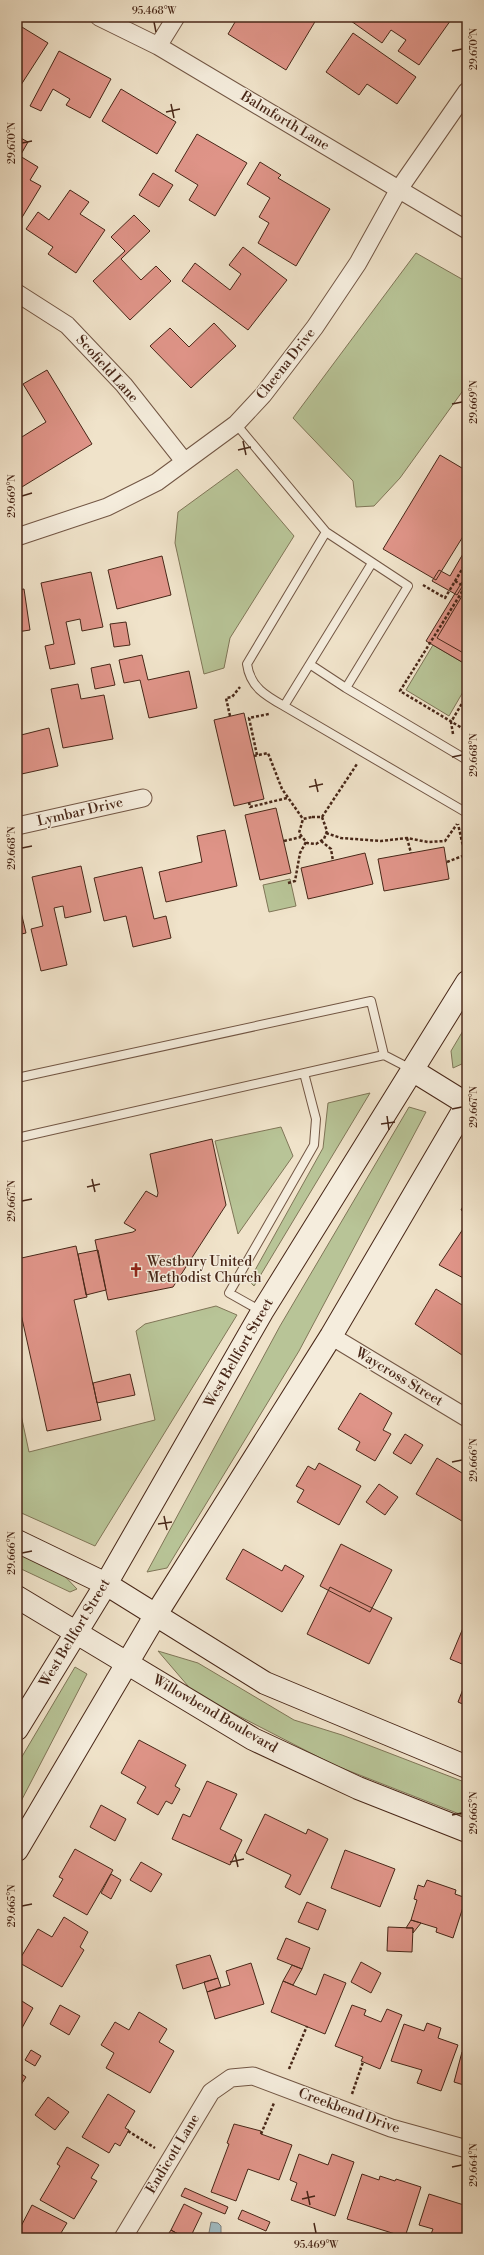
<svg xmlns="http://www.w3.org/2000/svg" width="484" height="2255" viewBox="0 0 484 2255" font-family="'Libre Bodoni',serif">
<rect width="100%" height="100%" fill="#f0e3ca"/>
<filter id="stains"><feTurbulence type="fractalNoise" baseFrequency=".005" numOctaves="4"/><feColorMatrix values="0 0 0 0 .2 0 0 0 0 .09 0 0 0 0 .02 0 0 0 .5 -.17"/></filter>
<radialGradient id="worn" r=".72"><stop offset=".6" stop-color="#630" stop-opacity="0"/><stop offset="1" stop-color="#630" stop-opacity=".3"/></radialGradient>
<!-- green -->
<path fill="#b8c497" stroke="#807658" d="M416,253l51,29v103l-67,93 -26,28 -18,1 -3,-26 -60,-63z
M237,469l57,67 -64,102 -6,30 -20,6 -29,-131 3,-31z
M433,645l34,20v20l-18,31 -43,-26z
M290,879l6,27 -27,6 -6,-27z
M467,1024v35l-3,4 -11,5 -2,-17z
M370,1093l-116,193 -5,-5 74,-133 5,-45z
M409,1107l17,5 -127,239 -132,217 -20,4 133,-246z
M281,1127l12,29 -55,78 -23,-93z
M216,1306l21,9 -142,231 -78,-35v-115l12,56 126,-32 -19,-89 9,-7z
M17,1551l39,16 21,22 -7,3 -53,-25z
M158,1651l40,12 96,57 48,15 125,48v34l-133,-52 -140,-72z
M75,1667l12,7 -70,135v-44z"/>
<!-- water -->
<path fill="#a0bbc2" stroke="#7d807e" d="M211,2222l7,1 3,3v12h-13z"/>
<!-- building -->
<path fill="#df9488" stroke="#482718" d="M238,17h73l5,3 -30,50 -58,-36z
M353,17h100l-34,48 -21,-14 8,-11 -15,-10 -9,13 -31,-22z
M17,24l31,19 -29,45 -2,-1z
M353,33l63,44 -19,27 -30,-20 -8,11 -33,-23z
M59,51l52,28 -21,39 -24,-13 4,-6 -17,-10 -12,22 -11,-5z
M121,89l55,33 -19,32 -55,-33z
M197,134l50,29 -32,53 -26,-16 9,-15 -23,-14z
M17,136l11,6 -8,14 18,11 -8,13 11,6 -23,38z
M260,162l21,13 -3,3 52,31 -34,57 -38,-23 11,-20 -10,-6 11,-19 -23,-14z
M153,173l20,12 -14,22 -20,-12z
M70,190l19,12 -9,12 25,16 -29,43 -28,-19 5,-7 -27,-18 12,-17 11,8z
M134,215l16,16 -29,28 20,21 15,-14 15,15 -41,39 -37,-39 32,-30 -14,-14z
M243,247l44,33 -39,50 -66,-49 13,-18 35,27 11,-16 -12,-9z
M214,323l22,23 -45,42 -41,-42 20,-18 19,19z
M47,370l45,74 -75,46v-50l29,-18 -23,-38z
M440,455l27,16v59l-31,50 -53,-31z
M467,547v27l-4,7 2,1 -8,13 -25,-14 7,-11 11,6z
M162,556l9,39 -54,14 -9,-39z
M91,572l12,55 -21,4 -2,-12 -14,3 9,42 -25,5 -5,-23 9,-2 -13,-61z
M462,582l5,2v47l-3,4 3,2v28l-41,-24z
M24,589l6,41 -13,2v-42z
M465,591l2,2v62l-30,-17z
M126,622l4,23 -16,2 -4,-23z
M142,655l6,25 41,-9 8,37 -48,10 -9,-38 -16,3 -5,-23z
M110,664l5,21 -20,4 -4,-21z
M78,684l3,15 23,-4 9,44 -50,9 -12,-59z
M244,713l20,86 -30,7 -20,-86z
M49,728l9,38 -41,9v-39z
M276,808l15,65 -31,7 -15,-65z
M225,830l12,56 -71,16 -7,-30 43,-10 -5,-26z
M444,847l5,32 -65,12 -6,-32z
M365,853l8,31 -65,15 -7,-31z
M81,866l10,46 -26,6 -2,-12 -9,2 13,57 -26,6 -10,-42 12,-3 -11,-49z
M142,867l12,52 12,-3 5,22 -38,9 -7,-31 -22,5 -10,-43z
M17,895l9,38 -9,2z
M212,1139l14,66 -53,82 -65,13 -13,-60 38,-8 3,-2 -12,-7 22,-32 11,6 1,-4 -8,-39z
M467,1199v15l-6,-4z
M463,1229l4,2v49l-28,-15z
M76,1246l11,51 -13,3 27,120 -54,11 -26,-117 -4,1v-56z
M98,1250l8,40 -20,5 -8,-41z
M436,1289l31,19v45l-2,4 -50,-33z
M130,1374l5,21 -38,8 -4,-20z
M360,1393l32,20 -9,17 8,4 -16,27 -19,-11 4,-8 -22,-13z
M405,1434l18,11 -12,19 -18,-11z
M437,1458l30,18v48l-51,-30z
M319,1463l42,23 -22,39 -42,-23 7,-12 -8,-4 12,-20 7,4z
M379,1484l19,13 -13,18 -19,-13z
M341,1544l51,26 -22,42 -50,-26z
M243,1549l39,22 3,-6 19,11 -22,36 -56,-33z
M330,1587l62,31 -23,46 -62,-30z
M463,1628l4,2v36l-17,-7z
M467,1679v27l-9,-4z
M139,1740l47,25 -11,21 5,3 -8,15 -6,-3 -8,14 -21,-12 9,-16 -25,-14z
M207,1781l30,13 -17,35 22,11 -12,25 -58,-26 11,-25 7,3z
M101,1805l25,14 -11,22 -25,-14z
M265,1814l41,20 2,-5 20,10 -28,56 -15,-8 6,-12 -45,-22z
M75,1849l38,21 -26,45 -34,-19 10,-17 -4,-2z
M345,1850l50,19 -15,38 -49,-19z
M141,1862l21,12 -11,18 -21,-12z
M111,1874l10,6 -10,19 -10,-6z
M427,1880l29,10 -1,4 11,4 -13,40 -17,-6 1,-4 -26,-8 6,-20 -3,-1 4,-14 6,2z
M307,1902l19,8 -8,20 -20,-8z
M64,1917l24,15 -8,15 4,3 -22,37 -44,-25 20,-33 14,8z
M411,1920l10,3 -8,10v-5h-7z
M388,1927l25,1 -1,24 -25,-1z
M286,1938l24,10 -8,21 -25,-10z
M210,1955l8,23 -35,11 -7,-24z
M361,1962l20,11 -10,20 -20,-11z
M251,1963l13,41 -49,15 -8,-27 23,-7 -4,-14z
M292,1965l10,4 -9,16 -10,-4z
M324,1974l22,9 -21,51 -54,-22 12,-31 33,14z
M218,1978l3,9 -14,5 -3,-10z
M17,1998l16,10 -16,29z
M60,2005l20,11 -11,19 -19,-11z
M352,2005l14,5 -2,5 17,7 6,-13 15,6 -22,54 -19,-8 2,-4 -28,-11z
M139,2012l28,17 -8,13 15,9 -24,42 -44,-25 8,-15 -13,-8 14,-23 14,8z
M427,2023l14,5 -3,10 20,7 -17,46 -24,-8 5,-13 -31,-9 13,-37 20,7z
M31,2050l10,6 -6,10 -10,-6z
M462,2052l5,1v33l-13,-4z
M17,2071l9,6 -9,14z
M108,2094l27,17 -10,17 4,2 -9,16 -5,-3 -6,10 -27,-16z
M48,2097l21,15 -14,18 -20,-15z
M234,2124l27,7v3l31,11 -13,35 -31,-11 -12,32 -25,-9 18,-48 -2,-1z
M67,2147l32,18 -8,13 6,3 -23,38 -34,-19 20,-34 -3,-2z
M299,2154l29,11 4,-11 22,8 -19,54 -44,-16 6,-17 -7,-3z
M362,2174l17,6 1,-4 15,5 1,-2 25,8 -16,50 -58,-18z
M185,2188l43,19 -3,7 -44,-18z
M429,2194l38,12v32h-25l-11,-4 2,-5 -14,-4z
M184,2204l18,9 -12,25h-5l-14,-8z
M32,2205l35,18 -9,15h-41v-4z
M242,2210l28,12 -4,9 -28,-12z
M171,2230l14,8h-15l-3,-2z"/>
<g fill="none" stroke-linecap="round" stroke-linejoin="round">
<defs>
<path id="service" d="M236,424l90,108 82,54 -62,102
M372,563l-88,143 183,107
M311,665l35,23 121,72
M284,706c-18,-10 -34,-19 -37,-42l79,-132
M17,1078l354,-77 13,54
M17,1138l367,-83 27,14
M261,1311l-32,-18 85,-148 2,-26 -12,-46"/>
<path id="minor" d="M99,17l59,29 309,184
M158,46l18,-29
M17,293l50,32 57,60 60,76
M17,537l90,-30 50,-25 79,-58 27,-29 52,-68 43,-64 41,-74 68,-98
M17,826l126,-28
M331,1336l136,82
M123,2238l88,-146 20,-14 22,-2 138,52 76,21"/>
<path id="secondary" d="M412,1070l55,34
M17,1541l89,43 159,99 202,84
M17,1597l236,142 105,49 109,43
M17,1729l89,-145 156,-272 205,-330
M17,1850l138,-234 176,-280 136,-232"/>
</defs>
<!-- service casing -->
<use href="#service" stroke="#725644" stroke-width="10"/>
<!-- minor casing -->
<use href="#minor" stroke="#725644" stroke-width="19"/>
<!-- secondary casing -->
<use href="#secondary" stroke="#482718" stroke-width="24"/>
<!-- path -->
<path stroke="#482718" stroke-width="2.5" stroke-dasharray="3 2" stroke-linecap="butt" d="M455,581l12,7
M423,585l22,13 22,-37
M465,587l-65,104 67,40
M230,716l-4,-18 6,-1 8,-10
M453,734l-2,-12 16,-27
M257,755l-8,-37 20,-4
M254,756l14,-3 14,36 21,30
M249,802l1,5 37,-9
M312,817h10l5,14 -3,8 -8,5 -9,-1 -8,-10 4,-14z
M322,817l35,-53
M326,833l15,5 40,3 26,-3 21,4 17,-1 12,-17
M407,838l4,15
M284,841l17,-4
M321,841l10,8 2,12
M447,862l18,-7 -7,-31
M288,883l7,-2 5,-28 6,-11
M289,2069l18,-43
M352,2094l11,-32
M128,2131l27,17
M261,2134l13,-31"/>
<!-- service -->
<use href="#service" stroke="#f5eddd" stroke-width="8"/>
<!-- minor -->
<use href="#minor" stroke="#f5eddd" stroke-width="17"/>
<!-- secondary -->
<use href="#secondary" stroke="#f5eddd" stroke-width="22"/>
</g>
<!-- ticks -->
<path fill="none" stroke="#482718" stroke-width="1.5" d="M154,22l2,10M452,51l10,-2M171,104l3,14M166,112l14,-3M22,143l10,-2M452,404l10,-2M243,441l3,14M238,450l13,-3M22,496l10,-3M452,757l10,-2M315,779l3,13M309,787l14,-3M22,848l10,-2M452,1109l10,-2M387,1116l2,14M381,1124l14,-2M92,1179l3,13M87,1187l13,-3M22,1201l10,-2M452,1462l10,-2M164,1516l3,14M158,1524l14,-2M22,1553l10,-2M452,1815l10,-2M235,1854l3,13M230,1862l14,-3M22,1906l10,-2M452,2167l10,-2M307,2191l3,14M302,2199l13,-3M314,2223l2,10"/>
<!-- icons -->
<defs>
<symbol id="church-bare" viewBox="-9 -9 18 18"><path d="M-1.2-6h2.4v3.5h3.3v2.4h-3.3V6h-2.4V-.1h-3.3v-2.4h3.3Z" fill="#8f2418" stroke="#f5eddd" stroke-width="2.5" paint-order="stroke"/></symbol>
</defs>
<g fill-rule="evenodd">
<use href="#church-bare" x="126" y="1260" width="20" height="20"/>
</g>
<g text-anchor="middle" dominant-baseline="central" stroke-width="3" stroke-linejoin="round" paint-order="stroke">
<!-- street labels -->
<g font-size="14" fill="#482718" stroke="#f5eddd">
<text transform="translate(285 121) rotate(31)">Balmforth Lane</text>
<text transform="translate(286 364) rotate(-52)">Cheena Drive</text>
<text transform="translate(107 369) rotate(48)">Scofield Lane</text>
<text transform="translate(80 812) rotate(-13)">Lymbar Drive</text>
<text transform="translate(239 1353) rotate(-60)">West Bellfort Street</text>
<text transform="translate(399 1377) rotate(31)">Waycross Street</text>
<text transform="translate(75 1633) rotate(-59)">West Bellfort Street</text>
<text transform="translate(215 1714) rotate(30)">Willowbend Boulevard</text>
<text transform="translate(349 2111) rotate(20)">Creekbend Drive</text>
<text transform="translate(173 2154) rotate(-59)">Endicott Lane</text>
</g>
<!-- poi labels -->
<g font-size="14" fill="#482718" stroke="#f5eddd" text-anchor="start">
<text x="147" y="1262">Westbury United<tspan x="147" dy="16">Methodist Church</tspan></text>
</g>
</g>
<!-- margin -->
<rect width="484" height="2255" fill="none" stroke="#f0e3ca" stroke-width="44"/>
<rect x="22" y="22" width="440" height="2211" fill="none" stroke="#482718" stroke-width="1.5"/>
<g font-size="10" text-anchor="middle" fill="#482718">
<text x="154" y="14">95.468°W</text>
<text transform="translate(473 49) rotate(-90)" y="4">29.670°N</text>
<text transform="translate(11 143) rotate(-90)" y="4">29.670°N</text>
<text transform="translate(473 402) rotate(-90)" y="4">29.669°N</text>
<text transform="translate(11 496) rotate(-90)" y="4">29.669°N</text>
<text transform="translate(473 755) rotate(-90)" y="4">29.668°N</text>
<text transform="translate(11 848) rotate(-90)" y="4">29.668°N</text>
<text transform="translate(473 1107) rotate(-90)" y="4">29.667°N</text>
<text transform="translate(11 1201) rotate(-90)" y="4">29.667°N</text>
<text transform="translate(473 1460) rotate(-90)" y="4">29.666°N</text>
<text transform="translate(11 1553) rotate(-90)" y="4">29.666°N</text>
<text transform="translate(473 1813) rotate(-90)" y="4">29.665°N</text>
<text transform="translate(11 1906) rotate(-90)" y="4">29.665°N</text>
<text transform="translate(473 2165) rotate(-90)" y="4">29.664°N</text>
<text x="316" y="2248">95.469°W</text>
</g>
<rect width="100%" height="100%" filter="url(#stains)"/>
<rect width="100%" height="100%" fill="url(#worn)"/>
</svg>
